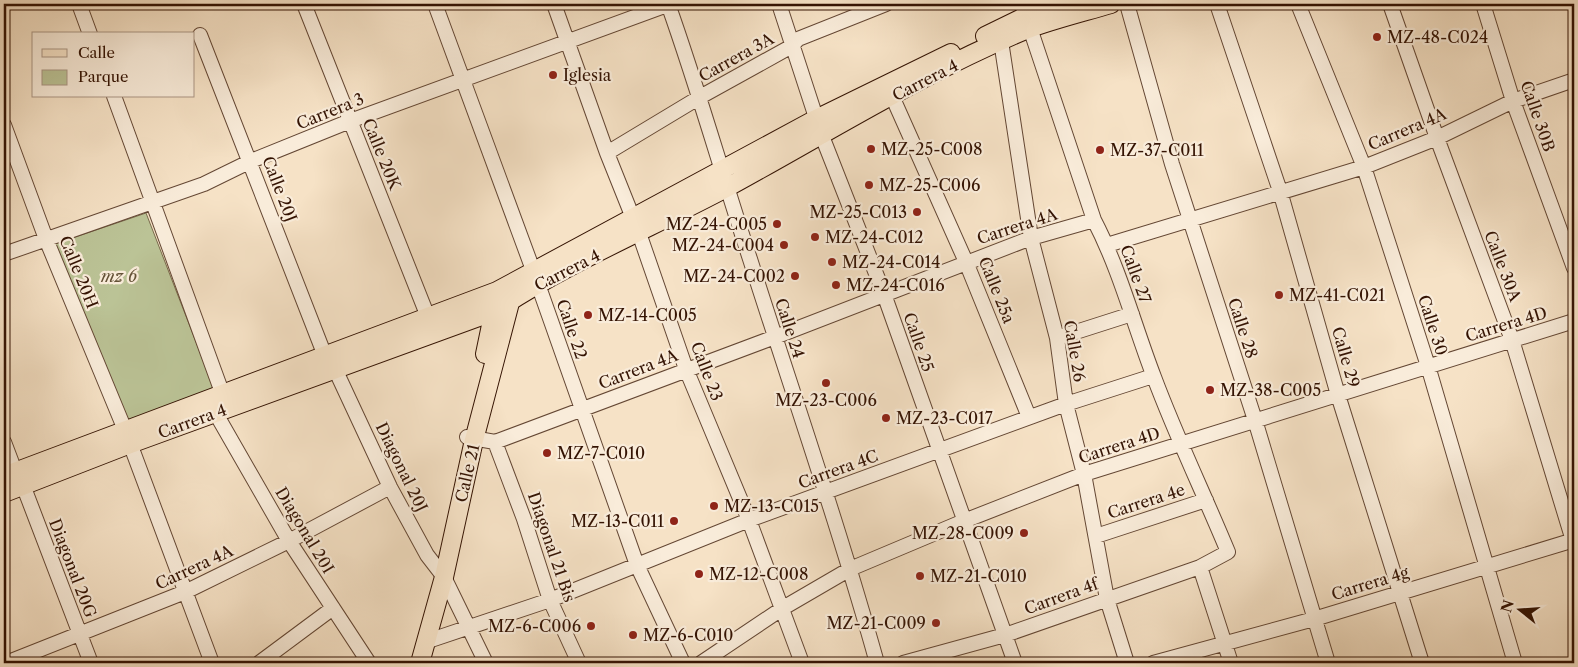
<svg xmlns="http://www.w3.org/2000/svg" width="1578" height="667" viewBox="0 0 1578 667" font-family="'Libre Caslon Text',serif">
<rect width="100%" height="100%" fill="#f6e2c6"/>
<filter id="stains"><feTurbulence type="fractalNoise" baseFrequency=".004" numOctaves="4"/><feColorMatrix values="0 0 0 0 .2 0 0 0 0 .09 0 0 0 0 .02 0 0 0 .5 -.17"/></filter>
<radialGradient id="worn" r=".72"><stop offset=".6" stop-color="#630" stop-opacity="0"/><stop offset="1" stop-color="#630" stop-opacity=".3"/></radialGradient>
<!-- green -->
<path fill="#bbc396" stroke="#786b4c" d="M146,213l69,178 -89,32 -71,-179z"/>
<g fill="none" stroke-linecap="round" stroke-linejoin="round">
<defs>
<path id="minor" d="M79,4l11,30
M304,4l124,313
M435,4l98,266 104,295 46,98
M554,4l53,149 32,80 47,136 63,151 53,143
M668,4c30,84 54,170 82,255 43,135 89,268 127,404
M779,4l43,132 62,158 131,369
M1127,4l45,160 83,256 73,243
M1217,4l63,187 58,204 84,268
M1298,4l66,163 64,199 87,297
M1390,4l47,134 75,202 62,204
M1483,4l30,97 61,167
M200,35l125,321
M1001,41l30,197 26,100 9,66 18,70 23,125 20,64
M114,96l109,299
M892,96l74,166 63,155
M4,125l42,114 79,191 87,233
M607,153l93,-56 92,-51 6,-7 88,-35
M1107,245l257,-78 73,-29 76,-37 61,-21
M4,254l200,-70 47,-23 99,-40 320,-117
M1057,338l75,-24
M335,369l55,118 37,68 17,22 42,86
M215,412l74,129 80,122
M467,437l28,5 280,-105 256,-99 63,-18
M4,442l11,29
M495,442l29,77 26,81 29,63
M23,485l68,178
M1096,536l110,-36
M1200,567l31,96
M425,642l125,-42 199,-80 317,-116 87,-28
M6,663l179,-71 104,-51 101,-54
M259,663l74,-55
M701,663l82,-55 67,-39 114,-48 120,-47 490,-153
M903,663l102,-28 195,-68 28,-15c-24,-58 -52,-116 -74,-175 -20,-52 -34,-107 -60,-157l-72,-216
M1153,663l161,-44 260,-79"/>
<path id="major" d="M985,36l41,-20 34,-12
M485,354l11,-53
M4,476l493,-185 319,-172 135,-66
M4,493l126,-49 365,-133c73,-49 156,-83 233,-124 99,-54 196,-115 300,-158 27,-10 56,-17 83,-25
M420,663l24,-86 30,-137 38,-145"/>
</defs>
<!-- minor casing -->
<use href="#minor" stroke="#644734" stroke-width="16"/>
<!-- major casing -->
<use href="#major" stroke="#341303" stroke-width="20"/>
<!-- minor -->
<use href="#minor" stroke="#f9ecda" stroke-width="14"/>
<!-- major -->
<use href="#major" stroke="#f6e2c6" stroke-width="18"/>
</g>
<!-- markers -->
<g fill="#8f2418" stroke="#f9ecda" stroke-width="2">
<circle cx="1377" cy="37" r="5"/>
<circle cx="553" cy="75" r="5"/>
<circle cx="871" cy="149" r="5"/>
<circle cx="1100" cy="150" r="5"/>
<circle cx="869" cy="185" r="5"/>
<circle cx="917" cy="212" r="5"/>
<circle cx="777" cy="224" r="5"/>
<circle cx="815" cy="237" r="5"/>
<circle cx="784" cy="245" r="5"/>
<circle cx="832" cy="262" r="5"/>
<circle cx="795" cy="276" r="5"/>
<circle cx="836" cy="285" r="5"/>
<circle cx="1279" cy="295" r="5"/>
<circle cx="588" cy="315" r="5"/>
<circle cx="826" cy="383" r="5"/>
<circle cx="1210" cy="390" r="5"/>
<circle cx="886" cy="418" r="5"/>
<circle cx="547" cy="453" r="5"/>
<circle cx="714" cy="506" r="5"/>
<circle cx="674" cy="521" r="5"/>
<circle cx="1024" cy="533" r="5"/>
<circle cx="699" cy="574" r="5"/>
<circle cx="920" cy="576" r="5"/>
<circle cx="936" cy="623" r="5"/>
<circle cx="591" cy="626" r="5"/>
<circle cx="633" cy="635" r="5"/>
</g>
<g text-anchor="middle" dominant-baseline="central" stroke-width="4.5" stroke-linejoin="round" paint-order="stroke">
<!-- poi labels -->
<g font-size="16" fill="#341303" stroke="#f9ecda" text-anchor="start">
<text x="1387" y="37">MZ-48-C024</text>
<text x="563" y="75">Iglesia</text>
<text x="881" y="149">MZ-25-C008</text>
<text x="1110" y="150">MZ-37-C011</text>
<text x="879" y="185">MZ-25-C006</text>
<text x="907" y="212" text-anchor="end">MZ-25-C013</text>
<text x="767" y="224" text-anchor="end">MZ-24-C005</text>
<text x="825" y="237">MZ-24-C012</text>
<text x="774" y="245" text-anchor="end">MZ-24-C004</text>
<text x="842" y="262">MZ-24-C014</text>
<text x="785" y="276" text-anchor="end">MZ-24-C002</text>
<text x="846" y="285">MZ-24-C016</text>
<text x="1289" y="295">MZ-41-C021</text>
<text x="598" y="315">MZ-14-C005</text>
<text x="1220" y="390">MZ-38-C005</text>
<text x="826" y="400" text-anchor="middle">MZ-23-C006</text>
<text x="896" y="418">MZ-23-C017</text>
<text x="557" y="453">MZ-7-C010</text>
<text x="724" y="506">MZ-13-C015</text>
<text x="664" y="521" text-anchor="end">MZ-13-C011</text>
<text x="1014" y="533" text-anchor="end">MZ-28-C009</text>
<text x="709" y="574">MZ-12-C008</text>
<text x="930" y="576">MZ-21-C010</text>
<text x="926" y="623" text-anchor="end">MZ-21-C009</text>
<text x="581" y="626" text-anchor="end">MZ-6-C006</text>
<text x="643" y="635">MZ-6-C010</text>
</g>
<!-- street labels -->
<g font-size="16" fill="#341303" stroke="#f9ecda">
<text transform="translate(736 57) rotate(-29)">Carrera 3A</text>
<text transform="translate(925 80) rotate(-27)">Carrera 4</text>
<text transform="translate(330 111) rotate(-22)">Carrera 3</text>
<text transform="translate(1538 116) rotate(71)">Calle 30B</text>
<text transform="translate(1407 129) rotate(-23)">Carrera 4A</text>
<text transform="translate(382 154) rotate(68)">Calle 20K</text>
<text transform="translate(280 189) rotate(69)">Calle 20J</text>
<text transform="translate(1017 226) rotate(-18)">Carrera 4A</text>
<text transform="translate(1503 266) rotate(69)">Calle 30A</text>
<text transform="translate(567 270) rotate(-27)">Carrera 4</text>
<text transform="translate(79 272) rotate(68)">Calle 20H</text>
<text transform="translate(1136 274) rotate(70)">Calle 27</text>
<text transform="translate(997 290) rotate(68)">Calle 25a</text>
<text transform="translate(1506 324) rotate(-17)">Carrera 4D</text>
<text transform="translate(1433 325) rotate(72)">Calle 30</text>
<text transform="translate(790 328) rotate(72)">Calle 24</text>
<text transform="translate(1243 328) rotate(72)">Calle 28</text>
<text transform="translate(572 329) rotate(71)">Calle 22</text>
<text transform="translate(919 342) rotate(71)">Calle 25</text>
<text transform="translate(1075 351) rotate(80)">Calle 26</text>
<text transform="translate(1346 357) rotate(74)">Calle 29</text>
<text transform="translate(638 369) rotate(-21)">Carrera 4A</text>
<text transform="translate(707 371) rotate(69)">Calle 23</text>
<text transform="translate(192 421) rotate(-20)">Carrera 4</text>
<text transform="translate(1119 445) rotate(-18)">Carrera 4D</text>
<text transform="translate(402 467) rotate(64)">Diagonal 20J</text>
<text transform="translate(838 469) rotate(-20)">Carrera 4C</text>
<text transform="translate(467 473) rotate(-77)">Calle 21</text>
<text transform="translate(1146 501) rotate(-18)">Carrera 4e</text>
<text transform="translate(305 530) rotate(59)">Diagonal 20I</text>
<text transform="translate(552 547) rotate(71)">Diagonal 21 Bis</text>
<text transform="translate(194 567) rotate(-25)">Carrera 4A</text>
<text transform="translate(73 568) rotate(69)">Diagonal 20G</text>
<text transform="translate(1370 583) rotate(-17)">Carrera 4g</text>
<text transform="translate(1061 596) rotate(-20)">Carrera 4f</text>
</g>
<!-- park labels -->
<g font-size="16" font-style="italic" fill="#635136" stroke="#f9ecda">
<text x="119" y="276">mz 6</text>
</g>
</g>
<!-- margin -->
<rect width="1578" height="667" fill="none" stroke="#f6e2c6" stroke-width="20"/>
<rect x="5" y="5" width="1568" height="657" fill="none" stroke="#341303" stroke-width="2.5"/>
<rect x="10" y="10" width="1558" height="647" fill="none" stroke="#341303"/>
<!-- legend -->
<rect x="32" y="32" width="162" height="65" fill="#f9ecda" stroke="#aa9584"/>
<rect x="42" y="49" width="25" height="8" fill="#f6e2c6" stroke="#aa9584"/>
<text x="78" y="58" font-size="15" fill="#341303">Calle</text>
<rect x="42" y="70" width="25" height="15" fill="#bbc396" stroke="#aa9584"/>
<text x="78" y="82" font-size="15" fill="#341303">Parque</text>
<!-- north arrow -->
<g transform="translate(1520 610) rotate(287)" stroke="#f9ecda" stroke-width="4" paint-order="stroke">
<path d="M0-4L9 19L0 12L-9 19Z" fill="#341303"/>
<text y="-8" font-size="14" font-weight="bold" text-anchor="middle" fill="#341303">N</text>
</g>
<rect width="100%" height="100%" filter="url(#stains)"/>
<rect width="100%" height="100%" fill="url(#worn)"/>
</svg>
